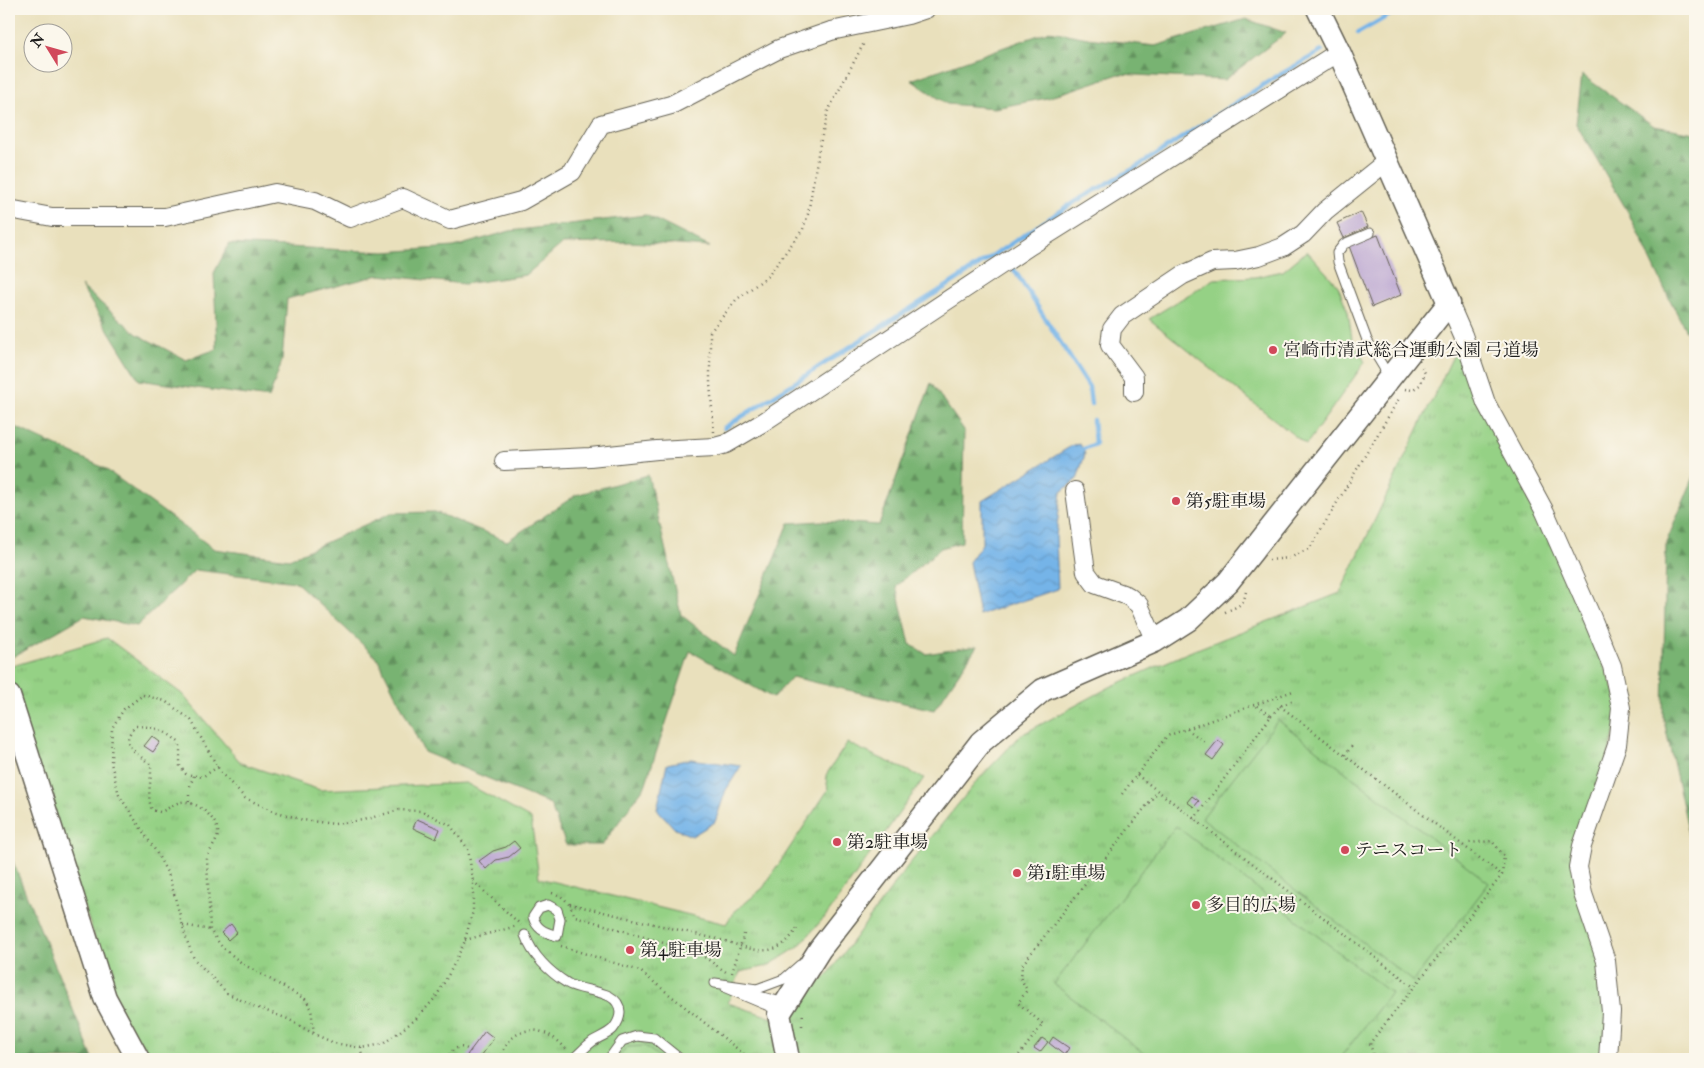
<svg xmlns="http://www.w3.org/2000/svg" width="1704" height="1068" viewBox="0 0 1704 1068" font-family="'IM FELL Double Pica','Noto Serif JP',serif">
<defs>
<pattern id="forest-firs" width="22" height="20" patternUnits="userSpaceOnUse" patternTransform="scale(1.25)"><rect width="22" height="20" fill="#78b372"/><path d="M5 1l3.5 6h-7zM16 11l3.5 6h-7z" fill="#62915d"/></pattern>
<pattern id="park-tufts" width="24" height="20" patternUnits="userSpaceOnUse" patternTransform="scale(1.25)"><rect width="24" height="20" fill="#95d185"/><path d="M3 7l-1-3M5 7V3M7 7l1-3M15 17l-1-3M17 17v-4M19 17l1-3" fill="none" stroke="#80b372"/></pattern>
<pattern id="water-waves" width="16" height="10" patternUnits="userSpaceOnUse" patternTransform="scale(1.25)"><rect width="16" height="10" fill="#75b4e8"/><path d="M0 5q4-4 8 0t8 0" fill="none" stroke="#659ac6"/></pattern>
</defs>
<rect width="100%" height="100%" fill="#fbf7ec"/>
<filter id="ink" filterUnits="userSpaceOnUse"><feTurbulence type="fractalNoise" baseFrequency=".02" numOctaves="2"/><feDisplacementMap in="SourceGraphic" scale="10" xChannelSelector="R" yChannelSelector="G"/><feConvolveMatrix kernelMatrix="1 2 1 2 8 2 1 2 1" color-interpolation-filters="sRGB"/></filter>
<filter id="wash" filterUnits="userSpaceOnUse"><feTurbulence type="fractalNoise" baseFrequency=".0096" numOctaves="4" result="noise"/><feDisplacementMap in="SourceGraphic" scale="20" xChannelSelector="R" yChannelSelector="G"/><feGaussianBlur stdDeviation="1.12" result="paint"/><feColorMatrix in="noise" values="0 0 0 0 0 0 0 0 0 0 0 0 0 0 0 0 0 1.4 0 .05"/><feComposite in="paint" operator="in"/></filter>
<g filter="url(#wash)">
<rect width="100%" height="100%" fill="#e9e0bc"/>
<!-- forest -->
<path fill="url(#forest-firs)" stroke="#4a6847" d="M1246,19l40,14 -62,47 -105,-6 -72,24 -52,10 -48,-4 -36,-24 139,-49 38,7 67,8z
M1582,75l72,51 41,7v215l-28,-54 -39,-82 -52,-88z
M646,215l64,32 -80,-5 -68,2 -36,31 -62,9 -85,-9 -92,24 -5,62 -13,37 -130,-18 -58,-94 56,48 49,26 31,-11 -3,-76 15,-29 156,8 69,-5 56,-16z
M931,383l33,47 -2,112 -21,6 -45,38 14,58 16,10 51,-8 -43,64 -142,-33 -19,21 -83,-47 -45,135 -43,59h-36l-16,-41 -126,-52 -46,-93 -82,-77 -101,-12 -58,56 -53,-10 -75,43v-235l95,44 110,81 75,10 102,-46 44,-1 72,29 69,-46 72,-20 33,140 53,41 55,-133 32,-2 58,4z
M1695,474v387l-32,-145 3,-173z
M9,852l84,207h-84z"/>
<!-- park -->
<path fill="url(#park-tufts)" stroke="#587650" d="M1463,335l82,177 76,196 -43,159 31,113 2,79h-1473l-129,-363v-29l98,-29 75,56 59,69 79,27 146,-7 65,36 8,59 187,46 7,-11 30,-25 65,-98 -2,-15 21,-32 77,35 -95,134 -31,35 -30,19 -28,6 -12,31 45,15 53,-41 81,-110 70,-86 44,-46 89,-48 77,-34 153,-60z"/>
<!-- pitch -->
<path fill="#95d185" stroke="#587650" d="M1307,251l31,35 10,26 4,27 13,23 -59,83 -157,-126 65,-40 41,-2 28,-6z
M1278,720l211,163 -76,98 -211,-163z
M1176,826l215,167 -52,66h-188l-97,-75z
M645,1046l17,13h-45l10,-12z"/>
<!-- water -->
<path fill="url(#water-waves)" stroke="#486882" d="M1080,444l5,10 -8,25 -16,13 -5,44 2,53 -79,26 -10,-53 13,-18v-43l91,-56z
M691,759l50,7 -15,24 -11,32 -23,14 -17,-7 -18,-20 10,-45z"/>
<g fill="none" stroke-linecap="round" stroke-linejoin="round">
<!-- stream -->
<path stroke="#75b4e8" stroke-width="4.5" d="M1358,33l42,-24
M1011,265l78,122 2,17
M724,428l171,-110 52,-32 129,-85 59,-33 139,-90 48,-27
M1081,450l14,-6 -2,-24"/>
</g>
<g id="blocks">
<!-- building -->
<path fill="#b8a3d0" d="M1361,212l7,15 -24,11 -7,-15z
M1378,235l23,60 -29,12 -23,-61z
M152,736l8,6 -7,10 -9,-6z
M1218,740l6,5 -11,15 -7,-5z
M1192,796l7,5 -5,6 -7,-5z
M417,819l23,10 -4,10 -23,-11z
M514,841l6,7 -11,9 -13,3 -10,9 -7,-8 14,-10 13,-4z
M231,924l6,8 -9,8 -7,-7z
M485,1031l9,7 -15,21h-6l-6,-4z
M1053,1037l16,11 -5,7 -15,-12z
M1042,1038l6,4 -8,10 -6,-4z"/>
</g>
</g>
<g filter="url(#ink)">
<use href="#blocks" fill-opacity="0" stroke="#646154" stroke-width="1"/>
<g fill="none" stroke-linecap="round" stroke-linejoin="round">
<defs>
<path id="service" d="M1370,233l-26,11 -7,9 1,9 29,78 23,38
M548,905l9,5 3,9 -3,17c-12,-4 -20,-6 -24,-19l6,-9z
M525,935c7,20 24,37 42,48 15,10 52,5 53,29 0,7 -3,12 -7,17 -5,5 -13,8 -20,12 -7,5 -13,12 -20,18
M715,983l42,6 27,-10 16,-14
M726,988l45,19 7,7
M744,992l41,11
M609,1059l13,-18 15,-5 17,2 26,21"/>
<path id="minor" d="M9,209l43,8h113l110,-24 40,8 35,17 53,-20 47,22 71,-19 51,-29 29,-48 70,-19 108,-56 52,-18 77,-16 18,-6
M1449,303l14,32 23,68 59,109 47,106 20,48 9,42 -4,37 -35,101 -4,21 5,27 23,67 5,51 -3,47
M1134,392v-15l-24,-32 2,-16 10,-13 61,-41 29,-13 23,-1 24,-5 24,-9 20,-13 22,-23 62,-50
M504,461l86,-4 67,-7 58,-3 11,-3 36,-21 269,-178 308,-193
M1075,491l11,81 9,12 33,12 11,9 16,36"/>
<path id="tertiary" d="M9,696l96,302 33,61
M788,1059l-9,-45 41,-65 161,-207 62,-52 112,-49 33,-21 40,-38 221,-279 -110,-251 -21,-43"/>
</defs>
<!-- service casing -->
<use href="#service" stroke="#646154" stroke-width="11"/>
<!-- minor casing -->
<use href="#minor" stroke="#646154" stroke-width="20"/>
<!-- tertiary casing -->
<use href="#tertiary" stroke="#646154" stroke-width="25"/>
<!-- path -->
<path stroke="#646154" stroke-width="2.5" stroke-dasharray="1 4" stroke-linecap="butt" d="M1405,389l7,1 8,-5 5,-12 -4,-7
M714,432l-4,-48v-52l26,-32 32,-24 35,-47 5,-15 11,-66 9,-37 37,-70
M1269,560l21,-2 20,-10 90,-151
M1225,612c13,-6 19,-6 21,-21
M143,695l22,6 26,19 30,53 24,25 29,13 29,9 32,4 28,-4 36,-10 23,1 28,14 18,24 5,32v30l-9,32 -14,29 -14,25 -20,22 -33,25 -21,4 -28,-5 -20,-9 -26,-15 -35,-13 -26,-13 -33,-34 -7,-18 -18,-65 -14,-26 -36,-55 -8,-32 1,-35 12,-19z
M1280,706l222,169
M1271,716l9,-10 14,-6
M1187,729l19,14
M1345,755l7,-9
M218,767l-16,10 -16,-3 -6,-8v-22c-12,-13 -27,-18 -44,-18 -19,18 0,26 15,39 1,15 -5,31 1,45l8,2c7,-2 14,-9 21,-10 14,-3 39,18 37,33 -2,9 -9,15 -11,24l3,71 12,17 21,17 62,35 6,9 3,26
M1137,775l277,212
M1122,794l45,-58 126,-45
M189,801v-12l5,-14
M1194,819l77,-103 -16,-11
M473,881l48,44
M552,893c13,3 18,11 23,23l125,38 26,18
M570,904l155,37c30,10 53,19 72,-13
M183,925l27,5
M465,940l52,-14
M561,946l79,25 110,88
M732,973l12,-39
M802,1026l1,-14
M362,1048l1,11
M446,1059c6,-10 13,-16 25,-8
M499,1059c4,-8 10,-21 19,-25 18,-10 37,2 49,16
M1016,1059l27,-35 -25,-21 9,-13 -6,-11 1,-14 136,-174
M1374,1059l-4,-16 132,-168 2,-19 -12,-15 -24,2"/>
<!-- service -->
<use href="#service" stroke="#fff" stroke-width="9"/>
<!-- minor -->
<use href="#minor" stroke="#fff" stroke-width="18"/>
<!-- tertiary -->
<use href="#tertiary" stroke="#fff" stroke-width="22"/>
</g>
</g>
<!-- markers -->
<g fill="#d1495b" stroke="#fbf7ec" stroke-width="2">
<circle cx="1273" cy="350" r="5"/>
<circle cx="1176" cy="501" r="5"/>
<circle cx="837" cy="842" r="5"/>
<circle cx="1345" cy="850" r="5"/>
<circle cx="1017" cy="873" r="5"/>
<circle cx="1196" cy="905" r="5"/>
<circle cx="630" cy="950" r="5"/>
</g>
<g text-anchor="middle" dominant-baseline="central" stroke-width="4" stroke-linejoin="round" paint-order="stroke">
<!-- poi labels -->
<g font-size="18" fill="#1c1c1c" stroke="#fbf7ec" text-anchor="start">
<text x="1283" y="350">宮崎市清武総合運動公園 弓道場</text>
<text x="1186" y="501">第5駐車場</text>
<text x="847" y="842">第2駐車場</text>
<text x="1355" y="850">テニスコート</text>
<text x="1027" y="873">第1駐車場</text>
<text x="1206" y="905">多目的広場</text>
<text x="640" y="950">第4駐車場</text>
</g>
</g>
<!-- margin -->
<rect width="1704" height="1068" fill="none" stroke="#fbf7ec" stroke-width="30"/>
<!-- north arrow -->
<g transform="translate(48 48) rotate(307)"><circle r="24" fill="#fbf7ec" stroke="#a29f99"/>
<path d="M0-4L9 19L0 12L-9 19Z" fill="#d1495b"/>
<text y="-8" font-size="14" font-weight="bold" text-anchor="middle" fill="#1c1c1c">N</text>
</g>
</svg>
